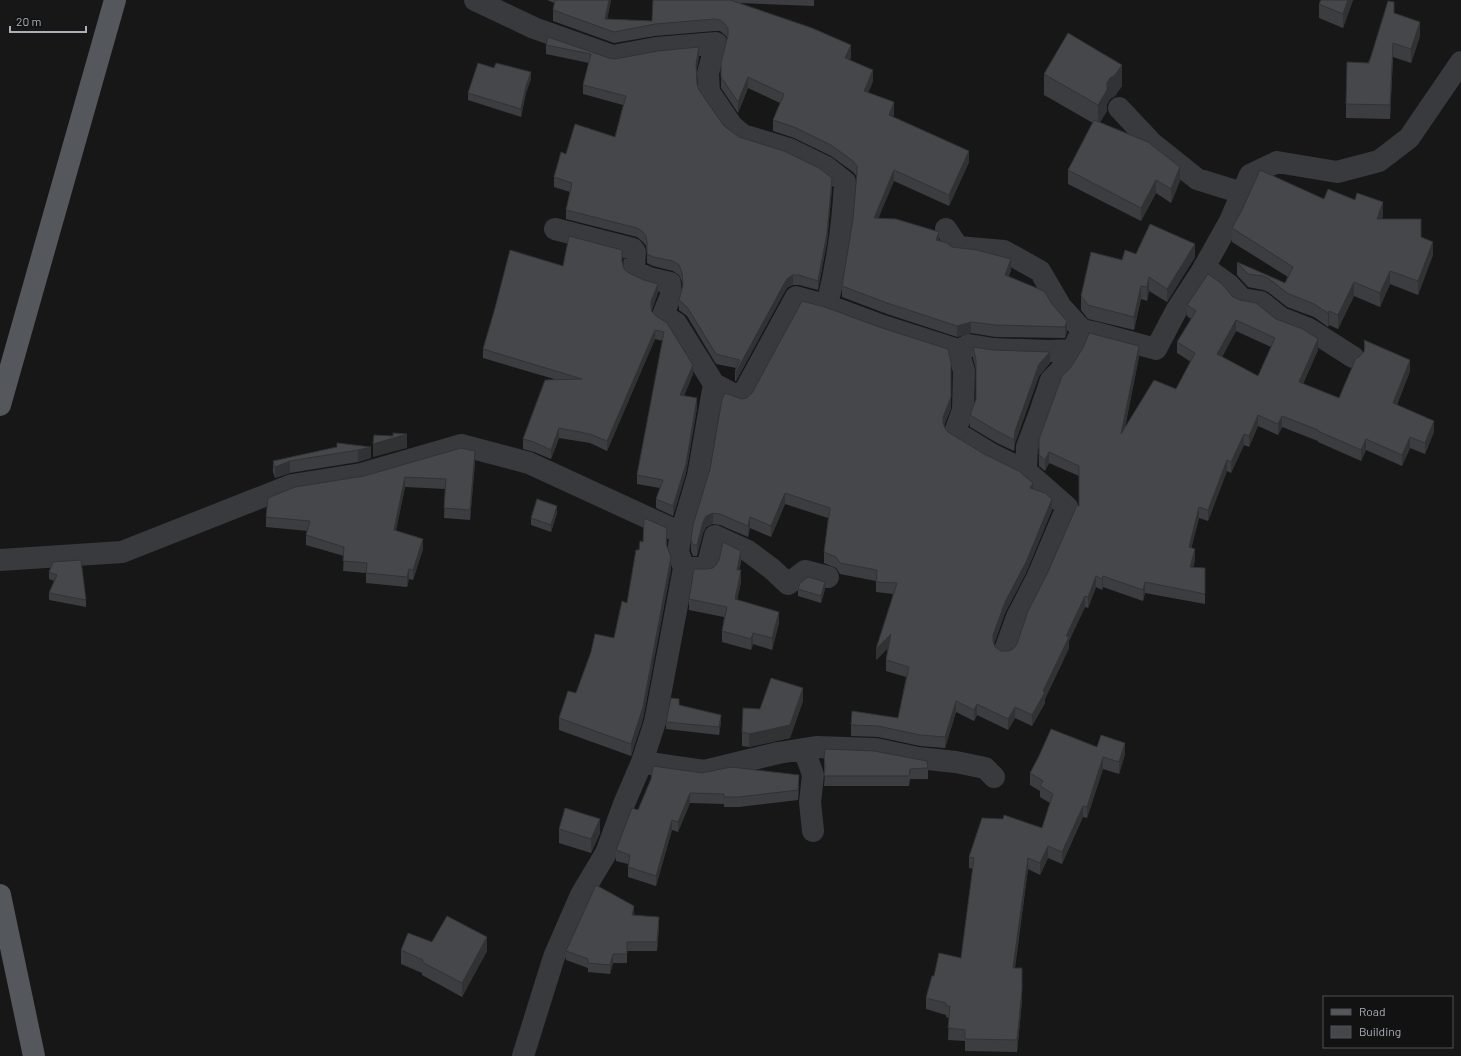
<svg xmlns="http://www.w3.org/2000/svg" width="1461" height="1056" viewBox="0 0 1461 1056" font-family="Barlow,sans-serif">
<rect width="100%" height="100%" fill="#171718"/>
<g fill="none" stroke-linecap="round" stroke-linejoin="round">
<!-- minor -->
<path stroke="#383a3d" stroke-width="22" d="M475,0l59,28 79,28 43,-8 60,-5 -8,30 1,19 23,34 11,9 46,14 37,18 19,15c-2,42 -8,83 -18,123
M1119,108l33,35 45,36 45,14
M555,229l78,20 2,3 -1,19 15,7 21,5 1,12 -8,20 13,8 38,61
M946,229l12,18 46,4 36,20 21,36 21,23
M1204,267l25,18 13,14 19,3 20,16 28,11 44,28
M958,350l6,21 -1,39 -8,22 36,22 35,17 41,36 -30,71 -20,39 -12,33
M1026,471l1,-24 11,-29 13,-38 9,-9 13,-21
M681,533l-3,19 6,16
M0,560l122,-8 170,-67 69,-11 100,-29 68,18 152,70 17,-57 16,-92 27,14 55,-101 33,9 54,20 75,24 11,-5 25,4 54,2 25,-1 9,-20 15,3 59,16 20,-38 26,-40 28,-50 20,-46 27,-13 60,10 42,-11 30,-23 52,-76
M804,749l9,26 -3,27 3,29
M642,762l62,9 74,-18 38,-6 60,2 42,9 38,4 29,6 9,9
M523,1056l31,-99 27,-62 25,-42 18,-49 18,-42 13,-40 29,-154h23l8,-32 33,15 24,18 16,15 17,-13 23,6"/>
<!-- major -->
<path stroke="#54575b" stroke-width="22" d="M0,405l115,-405
M0,895l34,161"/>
</g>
<!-- wall -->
<path fill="#3c3d40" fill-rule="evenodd" d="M547,0h64l-4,19 45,2 1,-21h161v6l-76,-3 113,54 -1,3 23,21 -5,12 26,21 -1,3 76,45 -20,44 -55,-25 -16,37 61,22 13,7 59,23 -2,6 43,28 15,17v11l-2,6 -70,-1 -24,-4 -14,4 -70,-23 -45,-17v-11l11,-67 4,-42 -4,-5 -22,-16 -37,-18 -21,-7v-11l7,-17 -32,-15 -10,25 -17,-25v-25l6,-25 -2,-3 -5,-4h-5l-60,5 -41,7 -61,-22v-11l1,-7z
M1353,0l-10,28 -24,-10v-14z
M1394,13l26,23 -9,27 -18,-6 -3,62 -44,-1v-14z
M548,37l61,21 6,1 84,-2 -3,15 1,12 2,6 25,36 15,11 93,51 -5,54 -9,48 -19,-5h-6l-5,2 -3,4 -49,90h-1v-10l1,-3 -20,-4 -29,-48 -8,-6v-10l4,-13 -1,-5 -3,-7 -6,-4 -20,-5 -6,-3v-12l-1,-5 -3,-4 -6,-5 -71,-18v-9l4,-18 -16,-5v-10l12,-23 49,-17 8,-32 -40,-11v-9l6,-22 -43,-9v-9z
M1044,74l78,12 -7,10 -5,3 -3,5v7l-7,11 80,59 -9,22 -15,-10 -15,28 -73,-37v-14l25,-47 -49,-28z
M531,79l-5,14 -5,24 -53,-17v-7z
M1383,215l-1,4 39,18 12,18 -15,40 -28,-11 -10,23 -26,-11 -16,33 -9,-4 -1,2 -14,-10 -27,-10 -19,-15 -5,-2 -15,-3 -11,-12v-13l48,21 3,-6 -56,-35v-14z
M1136,254l59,3 -28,45 -18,-11 -2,10 -6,-2 -7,31 -46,-11 -7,-9v-14l41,-36z
M622,263l2,6 5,4 29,20 -6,17v2l41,62 -9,22 13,12 -11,65 -13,43 -17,-8v-9l4,-11 -23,-4v-9l26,-134 -8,-2 -48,112 -17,-8 -31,-5 -8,21 -17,-7 -11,-3v-10l31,-60 -71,-21v-9l80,-83z
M1233,297l43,22 42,31 -15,34 36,14 20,-41 5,-5v-12l46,31 -13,34 37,27 -9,22 -15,-6 -8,18 -36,-16 -5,11 -43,-19v-1l-36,-14 -4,8 -20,-9 -9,21 -5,-2 -13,28 -4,-2 -19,50 -9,-3 -8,30 4,12 -2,7 12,12v25l-60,-11 -2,8 -40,-14 -1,3 -6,-3 -8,21 -3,-1 -16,34v7l-24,51v4l-13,23 -17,-8 -7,12 -31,-15 -3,6 -18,-9 -11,36 -25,-2 -42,-9 -27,-1v-11l47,-7 8,-41 -20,-6v-11l2,-12 -12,12 17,-66 -17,-2v-11l-36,-7 -4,-6 -12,-5v-11l4,-34 -43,-14 -14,33 -21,-9 -2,9 -28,-12 -7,-1 -7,3 -3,6 -6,23h-4l-2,-5v-11l50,-141 210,9 -7,18 1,2 3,4 85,57 19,21 -26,63 -21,40 -11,31 1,3 6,4h7l5,-2 4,-5 31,-72 31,-66v-30l-30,-13 -4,8 -6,-5v-11l100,-98 -14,71 51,-39 15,-27 -14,-9v-11l14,-23 -4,-3v-11zM1236,331l35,16 -13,29 -36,-19z
M973,347l77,16 -11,13 -24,67 -1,8 -17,-8 -27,-16v-12l6,-16v-29l-3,-12z
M371,447v11l-13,4 -68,11 -15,5 -2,-6v-11z
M475,462l-5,58 -26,-2 1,-29 -40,-2 -9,43 27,19 -10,31 -4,-1 -2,8 -41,-4v-10l-23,-2 1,-15 -38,-11v-10l2,-4 -42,-4v-10l2,-19z
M557,513l-6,19 -20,-7v-7z
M667,540v6l4,23 -28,150 -12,37 -72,-26v-12l55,-80 13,-35 16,-61z
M53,562l33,38v7l-37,-7v-7l5,-12 -5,-2v-7z
M741,562l-2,8 2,12 -4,18 42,23 -7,27 -19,-6 -2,6 -29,-8v-11l2,-14 -35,-7v-11l18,-30 6,-1 3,-3z
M798,589h27l-4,14 -23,-7z
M803,701l-13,37 -41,9 -7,-1v-14l18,-23z
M679,705l42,17 -2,13 -53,-6v-7z
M1097,747l28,7 -6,20 -16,-5 -16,49 -4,-1 -21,47 -14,-6 -8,17 -12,-6 -13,99 7,33 -5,51 -52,-1v-10l-17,-1 1,-22 -3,-1v-2l-20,-6v-11l8,-22 27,-18 12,-89 -4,-1v-11l73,-29 8,-25 -10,-6v-6l-10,-6v-12z
M824,757l104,11v11h-18l-1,7h-85l1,-14 -1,-4z
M702,773l97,12 -1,15 -59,7h-15v-3l-34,-1 -12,29 -6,-2 -16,56 -28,-9v-13l-12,-3v-11l22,-40z
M559,829l41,4 -9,20 -32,-10z
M634,915l25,11 -2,25h-30v12h-14l-3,11 -22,-2v-4l-22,-8v-9z
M432,942l55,9 -25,46 -40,-22v-2l-21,-9v-14z"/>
<!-- shaded-wall -->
<path fill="#313234" d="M609,0h2l-6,30v-11z
M1348,0h5l-10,28v-14z
M1420,22v14l-9,27v-14z
M1393,43v14l-3,62v-14z
M851,45v12l-6,12v-11z
M699,47v10l-3,16v-9z
M1122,65v21l-7,10 -5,3 -3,5v7l-9,15v-21l9,-22 3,-5z
M873,70v11l-9,21v-11z
M531,72v7l-5,14 -5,24v-8l5,-23z
M748,77v11l-10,25v-11z
M894,102v12l-5,12v-11z
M969,151v11l-20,44v-11z
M1180,167v14l-9,22v-14z
M894,170v11l-20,48v-11z
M832,178v10l-5,54 -9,48v-9z
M1156,180v13l-15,28v-13z
M1383,202v13l-6,18v-14z
M939,232v11l-3,-3z
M1433,242v13l-15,40v-14z
M1195,244v13l-28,45v-13z
M1011,259v11l-6,16v-11z
M1390,271v13l-10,23v-14z
M793,275v10l-5,2 -3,4 -49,90v-9l49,-90 3,-4z
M1149,277v14l-2,10v-14z
M1354,282v14l-16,33v-14z
M658,284v9l-7,18v-10z
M1141,286v13l-7,31v-13z
M1329,311v14l-1,2v-14z
M1236,320v11l-19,34v-11z
M1067,321v11l-2,6v-11z
M971,322v11l-14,4v-11z
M655,330v9l-48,112v-10z
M1318,339v11l-19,43v-11z
M1139,346v11l-18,88v-11z
M1050,352v11l-11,13 -24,67 -1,8v-11l1,-9 24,-67z
M1410,360v11l-17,43v-11z
M693,365v9l-13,31v-10z
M951,373v35l-8,20v-11z
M697,398v10l-11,65 -13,43v-10z
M1258,415v11l-9,21v-11z
M1282,416v11l-4,8v-11z
M1434,421v11l-9,22v-11z
M559,428v10l-8,21v-9z
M407,434v14l-34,9v-13z
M1244,434v11l-13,28v-11z
M1410,437v11l-8,18v-11z
M1366,439v11l-5,11v-11z
M371,447v11l-13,4v-12z
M475,451v11l-5,58v-10z
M1049,452v11l-4,8v-11z
M1227,460v11l-19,50v-11z
M290,461v12l-15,5v-11z
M405,477v10l-11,53v-10z
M1033,483v11l-3,-6z
M785,493v11l-14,33v-11z
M1052,499v11l-26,63 -21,40 -12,33v-11l12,-33z
M557,506v7l-6,19v-7z
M1199,507v11l-10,40v-11z
M713,513v11l-7,3 -3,6 -6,23v-11l6,-23 3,-6z
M750,517v11l-2,9v-11z
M423,539v10l-10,31v-10z
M1195,549v11l-5,18v-11z
M741,551v11l-4,19v-11z
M671,557v12l-28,150 -12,37v-12z
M409,569v10l-2,8v-10z
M741,570v12l-6,28v-11z
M1096,576v11l-8,21v-11z
M1103,576v11l-1,3v-11z
M825,582v7l-4,14v-7z
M1145,582v11l-2,8v-11z
M1085,596v11l-16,34v7l-24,51v4l-13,23v-11l11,-24 23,-55z
M779,612v11l-7,27v-12z
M753,633v11l-2,6v-11z
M891,634v11l-15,15v-11z
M803,688v13l-13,37 -41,9v-13z
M956,701v11l-11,36v-11z
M977,704v11l-3,6v-11z
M1015,707v11l-7,12v-11z
M721,715v7l-2,13v-8z
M1125,743v11l-6,20v-12z
M1103,757v12l-16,49v-11z
M799,775v10l-1,15v-10z
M690,793v10l-12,29v-10z
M1083,806v11l-21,47v-12z
M600,819v14l-9,20v-14z
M672,820v10l-16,56v-10z
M1048,846v12l-8,17v-12z
M1028,858v11l-15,110v-11z
M634,906v9l-2,9v-9z
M659,917v9l-2,25v-9z
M487,937v14l-25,46v-14z
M613,954v9l-3,11v-9z
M1022,968v33l-5,51v-12z"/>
<!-- building -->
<path fill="#46474b" stroke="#313234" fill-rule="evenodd" d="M555,0h54l-4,19 47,2 1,-21h77l82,28 39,17 -6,13 28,12 -9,21 30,11 -5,13 80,36 -20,44 -55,-25 -20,48 22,1 43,13 -3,8 11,3 5,4 25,3 34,9 -6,16 39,16 8,13 15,17 -2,6 -70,-2 -24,-3 -14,4 -70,-23 -45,-17 11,-67 4,-47v-6l-4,-5 -22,-16 -37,-18 -21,-7 11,-26 -36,-17 -10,25 -17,-25v-14l7,-28v-6l-3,-5 -5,-4 -5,-1 -60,5 -41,8 -61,-22z
M1321,0h27l-5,14 -24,-10z
M1388,1l6,1v11l26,9 -9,27 -18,-6 -3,62 -44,-1 1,-42 22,1z
M1068,33l54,32 -7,10 -5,3 -3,5v7l-9,15 -54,-31z
M548,37l61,21 6,1 43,-8 41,-4 -3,17 1,20 2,6 25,36 15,11 45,14 35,17 13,10 -5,55 -9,48 -19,-6h-6l-5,3 -3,4 -49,90 -1,-1 5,-11 -24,-6 -29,-47 -8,-7 4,-15 -1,-12 -3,-8 -6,-4 -20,-4 -6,-3v-11l-1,-7 -3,-4 -6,-4 -71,-18 6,-27 -18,-6 7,-25 5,2 9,-30 40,13 11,-41 -43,-11 8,-31 -45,-9z
M478,63l16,5 2,-5 35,9 -5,14 -5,23 -53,-16z
M1094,120l54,22 32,25 -9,22 -15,-9 -15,28 -73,-38z
M1260,170l64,29 4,-10 27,11 2,-7 26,9 -6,17h44v18l12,5 -15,39 -28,-10 -10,22 -26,-11 -16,33 -9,-4 -1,2 -14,-9 -27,-11 -19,-15 -5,-2 -15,-2 -11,-12 48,21 8,-16 -61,-39 9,-16z
M1150,224l45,20 -28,45 -18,-12 -2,10 -6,-1 -7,31 -46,-12 -7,-9 10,-44 31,8 3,-10 11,4z
M569,236l53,14v11l2,8 5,4 15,7 14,4 -7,17v6l1,5 4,4 11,7 26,42 -13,30 17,3 -11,66 -13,42 -17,-7 7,-19 -26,-5 27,-143 -9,-2 -48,111 -17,-7 -31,-6 -8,22 -17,-8 -11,-3 22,-59 37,-1 -99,-30 12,-41 15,-58 53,16z
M1208,274l13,9 12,14 7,3 16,3 20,16 27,10 15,10 -19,43 40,16 17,-40 3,-1 5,-5 1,-6 -1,-6 46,20 -17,43 41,18 -9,22 -15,-6 -8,18 -36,-16 -5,11 -43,-19v-1l-36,-14 -4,8 -20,-9 -9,21 -5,-2 -13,28 -4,-2 -19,50 -9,-3 -10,40 6,2 -5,18 15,1v26l-60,-12 -2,8 -40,-14 -1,3 -6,-3 -8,21 -3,-1 -19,40 3,1 -26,54 2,1 -13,23 -17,-8 -7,12 -31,-15 -3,6 -18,-9 -11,36 -25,-2 -42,-9 -27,-1 1,-14 46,7 11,-51 -23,-7 5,-26 -15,15 21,-66 -21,-1 1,-12 -37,-7 -4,-6 -12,-5 6,-44 -45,-15 -14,33 -21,-9 -2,9 -28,-12 -7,-1 -7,3 -3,6 -6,23h-4l-2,-5 2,-15 17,-56 12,-70 3,-6 16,6 6,-1 5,-5 50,-92 23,6 54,20 69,22 3,13v35l-8,20v6l2,5 3,4 36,22 35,17 14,12 -3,5 15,5 7,6 -26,63 -21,40 -12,33v6l2,6 6,4h7l5,-2 4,-5 11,-33 20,-39 29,-67 2,1v-40l-30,-14 -4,8 -6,-5v-16l23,-63 9,-9 13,-21 5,-13 50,13 -18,88 33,-54 22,9 19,-36 -18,-11 19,-31 -9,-6zM1236,320l39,18 -17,38 -41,-22z
M973,347l20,3 57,2 -11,12 -24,67 -1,9 -17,-9 -27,-16 6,-16v-39z
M393,433l14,1 -34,10 1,-9 19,1z
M337,443l34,4 -13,3 -68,11 -15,6 -2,-6 64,-14z
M461,448l14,3 -5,59 -26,-2 2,-29 -41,-2 -11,53 29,9 -10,31 -4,-1 -2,8 -41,-4 1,-10 -24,-2 1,-14 -38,-12 4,-14 -44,-4 2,-19 27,-11 69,-11z
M537,499l20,7 -6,19 -20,-7z
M644,518l23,10 -1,16 5,13 -28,150 -12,37 -72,-26 9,-27 8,2 15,-41 4,-18 19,4 8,-37 5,2 9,-53h3l1,-9 3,1z
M723,542l18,9 -4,19h4l-6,29 44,13 -7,26 -19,-5 -2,6 -29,-8 5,-24 -38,-8 5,-30h13l6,-1 3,-3 3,-5z
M81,560l5,40 -37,-7 8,-18 -8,-3 4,-10z
M808,577l17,5 -4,14 -23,-7 2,-6z
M771,678l32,10 -13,37 -41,9 -7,-2 1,-24 17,1z
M671,698l8,1v6l42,10 -2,12 -53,-5z
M1051,729l46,18 4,-12 24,8 -6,19 -16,-5 -16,50 -4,-1 -21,46 -14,-6 -8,17 -12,-5 -15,110h9v22l-5,50 -52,-1v-9l-17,-2 2,-22h-4v-3l-20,-5 6,-22h2l5,-23 22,5 13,-100 -5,-1 13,-39 21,1 1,-4 38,13 11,-34 -13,-8 3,-5 -13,-8 9,-17z
M825,749l49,2 53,10 1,7 -18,1 -1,7h-85l1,-10 -1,-9z
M653,766l49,7 29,-6 68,8 -1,15 -59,7h-15v-3l-34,-1 -12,29 -6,-2 -16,56 -28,-9 2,-12 -14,-5 16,-42 6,2 13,-31z
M565,808l35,11 -9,20 -32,-10z
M596,885l38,21 -2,9 27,2 -2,25h-30v12h-14l-3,11 -22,-2v-4l-22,-8z
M447,916l40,21 -25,46 -40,-21 1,-2 -22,-10 7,-17 24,9z"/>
<!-- legend -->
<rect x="1323" y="996" width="130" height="52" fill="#121213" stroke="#4f5155"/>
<rect x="1331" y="1009" width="20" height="6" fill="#54575b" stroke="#4f5155"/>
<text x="1359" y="1016" font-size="12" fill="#aab0b7">Road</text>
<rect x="1331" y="1026" width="20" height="12" fill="#46474b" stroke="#4f5155"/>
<text x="1359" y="1036" font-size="12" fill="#aab0b7">Building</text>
<!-- scale -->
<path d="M10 26v6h76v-6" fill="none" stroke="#aab0b7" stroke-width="2"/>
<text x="16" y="26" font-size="12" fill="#aab0b7" stroke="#121213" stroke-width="3" paint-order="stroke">20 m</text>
</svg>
